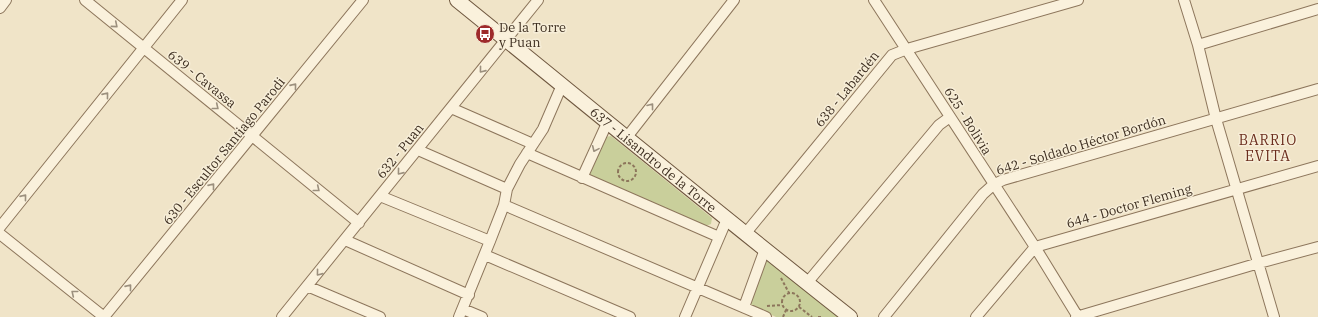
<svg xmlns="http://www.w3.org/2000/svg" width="1318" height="317" viewBox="0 0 1318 317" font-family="'IBM Plex Serif',serif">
<rect width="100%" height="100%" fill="#f0e4c8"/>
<!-- green -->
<path fill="#c9cf9b" d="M611,136l101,82 -1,6 -5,2 -118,-49 17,-40z
M765,256l74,61h-63l-28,-13z"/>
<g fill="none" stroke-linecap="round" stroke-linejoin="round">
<defs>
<path id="street" d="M85,0l274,223
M874,0l161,247 43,70
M1184,0l14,45 18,74 58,198
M0,8l6,-8
M1198,45l120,-36
M451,108l82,36
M627,137l107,-137
M418,150l89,39
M527,153l192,84
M582,178l26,-57
M380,196l110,45
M504,205l262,112
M0,227l182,-227
M0,234l104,83
M745,234l147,-179 15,-6 171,-49
M345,240l124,55
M485,255l145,62
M807,283l132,-158 11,-8
M307,286l73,31
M744,307l21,-58
M463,309l19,8
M104,317l259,-317
M282,317l256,-317
M459,317l31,-76 14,-36 3,-16 13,-25 23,-35 19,-44
M685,317l42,-98
M884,317l99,-123 10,-9 10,-5 315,-91
M976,317l59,-70 283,-81
M1076,317l183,-54 59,-16"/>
<g id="secondary">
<path id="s1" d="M457,0c131,106 261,213 393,317"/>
</g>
</defs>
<!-- street casing -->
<use href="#street" stroke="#8d765c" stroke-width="12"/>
<!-- secondary casing -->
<use href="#secondary" stroke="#6f573f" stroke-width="16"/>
<!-- path -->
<path stroke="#8d765c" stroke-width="2" stroke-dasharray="3 2" stroke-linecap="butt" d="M618 172a9 9 0 1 1 18 0a9 9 0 1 1-18 0Z
M781,278l8,15
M782 302a9 9 0 1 1 18 0a9 9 0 1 1-18 0Z
M767,306l15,-1
M799,307l13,10
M783,317l3,-7
M818,317h3"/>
<!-- street -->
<use href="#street" stroke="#faf1dc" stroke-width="10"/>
<!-- secondary -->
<use href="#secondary" stroke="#faf1dc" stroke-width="14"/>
</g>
<!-- one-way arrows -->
<defs><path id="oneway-chevron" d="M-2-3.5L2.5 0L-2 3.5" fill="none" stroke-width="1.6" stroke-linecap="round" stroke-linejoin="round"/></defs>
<g stroke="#9c907e">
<use href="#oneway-chevron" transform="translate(115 25) rotate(40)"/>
<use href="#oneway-chevron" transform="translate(482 70) rotate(129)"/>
<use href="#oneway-chevron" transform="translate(294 86) rotate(-51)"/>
<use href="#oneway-chevron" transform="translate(106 95) rotate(-51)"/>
<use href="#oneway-chevron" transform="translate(651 106) rotate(-52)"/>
<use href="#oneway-chevron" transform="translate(216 107) rotate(39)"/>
<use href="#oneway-chevron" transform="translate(595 149) rotate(114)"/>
<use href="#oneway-chevron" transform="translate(400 172) rotate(129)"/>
<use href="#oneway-chevron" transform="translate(212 186) rotate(-51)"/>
<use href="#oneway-chevron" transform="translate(317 189) rotate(39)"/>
<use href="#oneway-chevron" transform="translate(24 197) rotate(-51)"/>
<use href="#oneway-chevron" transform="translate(319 273) rotate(129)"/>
<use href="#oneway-chevron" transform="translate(129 287) rotate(-51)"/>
<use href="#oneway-chevron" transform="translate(74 293) rotate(-141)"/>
</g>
<!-- icons -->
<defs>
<symbol id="bus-disc" viewBox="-11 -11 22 22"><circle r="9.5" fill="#9e2a2b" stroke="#f7eed8"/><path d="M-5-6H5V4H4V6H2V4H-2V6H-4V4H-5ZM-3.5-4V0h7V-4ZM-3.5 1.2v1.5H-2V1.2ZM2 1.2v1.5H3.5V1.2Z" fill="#fff"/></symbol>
</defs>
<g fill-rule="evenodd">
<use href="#bus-disc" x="474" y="23" width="22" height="22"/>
</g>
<g text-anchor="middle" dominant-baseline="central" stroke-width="3" stroke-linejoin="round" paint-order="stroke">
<!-- poi labels -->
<g font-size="13" fill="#3d2e20" stroke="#f7eed8" text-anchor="start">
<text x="499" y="27">De la Torre<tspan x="499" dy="15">y Puan</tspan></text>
</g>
<!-- street labels -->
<g font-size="13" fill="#3d2e20" stroke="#f7eed8">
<text transform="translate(202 79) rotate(39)">639 - Cavassa</text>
<text transform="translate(847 89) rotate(-51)">638 - Labardén</text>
<text transform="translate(968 121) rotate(58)">625 - Bolivia</text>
<text transform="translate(1081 145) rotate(-17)">642 - Soldado Héctor Bordón</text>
<text transform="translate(224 151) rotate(-51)">630 - Escultor Santiago Parodi</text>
<text transform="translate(400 151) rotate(-51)">632 - Puan</text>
<text stroke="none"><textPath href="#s1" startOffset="253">637 - Lisandro de la Torre</textPath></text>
<text transform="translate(1129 206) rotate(-16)">644 - Doctor Fleming</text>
</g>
<!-- neighbourhood labels -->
<g font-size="14" letter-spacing="1" fill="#6b2e1e" stroke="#f7eed8">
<text x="1268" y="140">BARRIO<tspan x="1268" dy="16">EVITA</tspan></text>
</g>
</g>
</svg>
